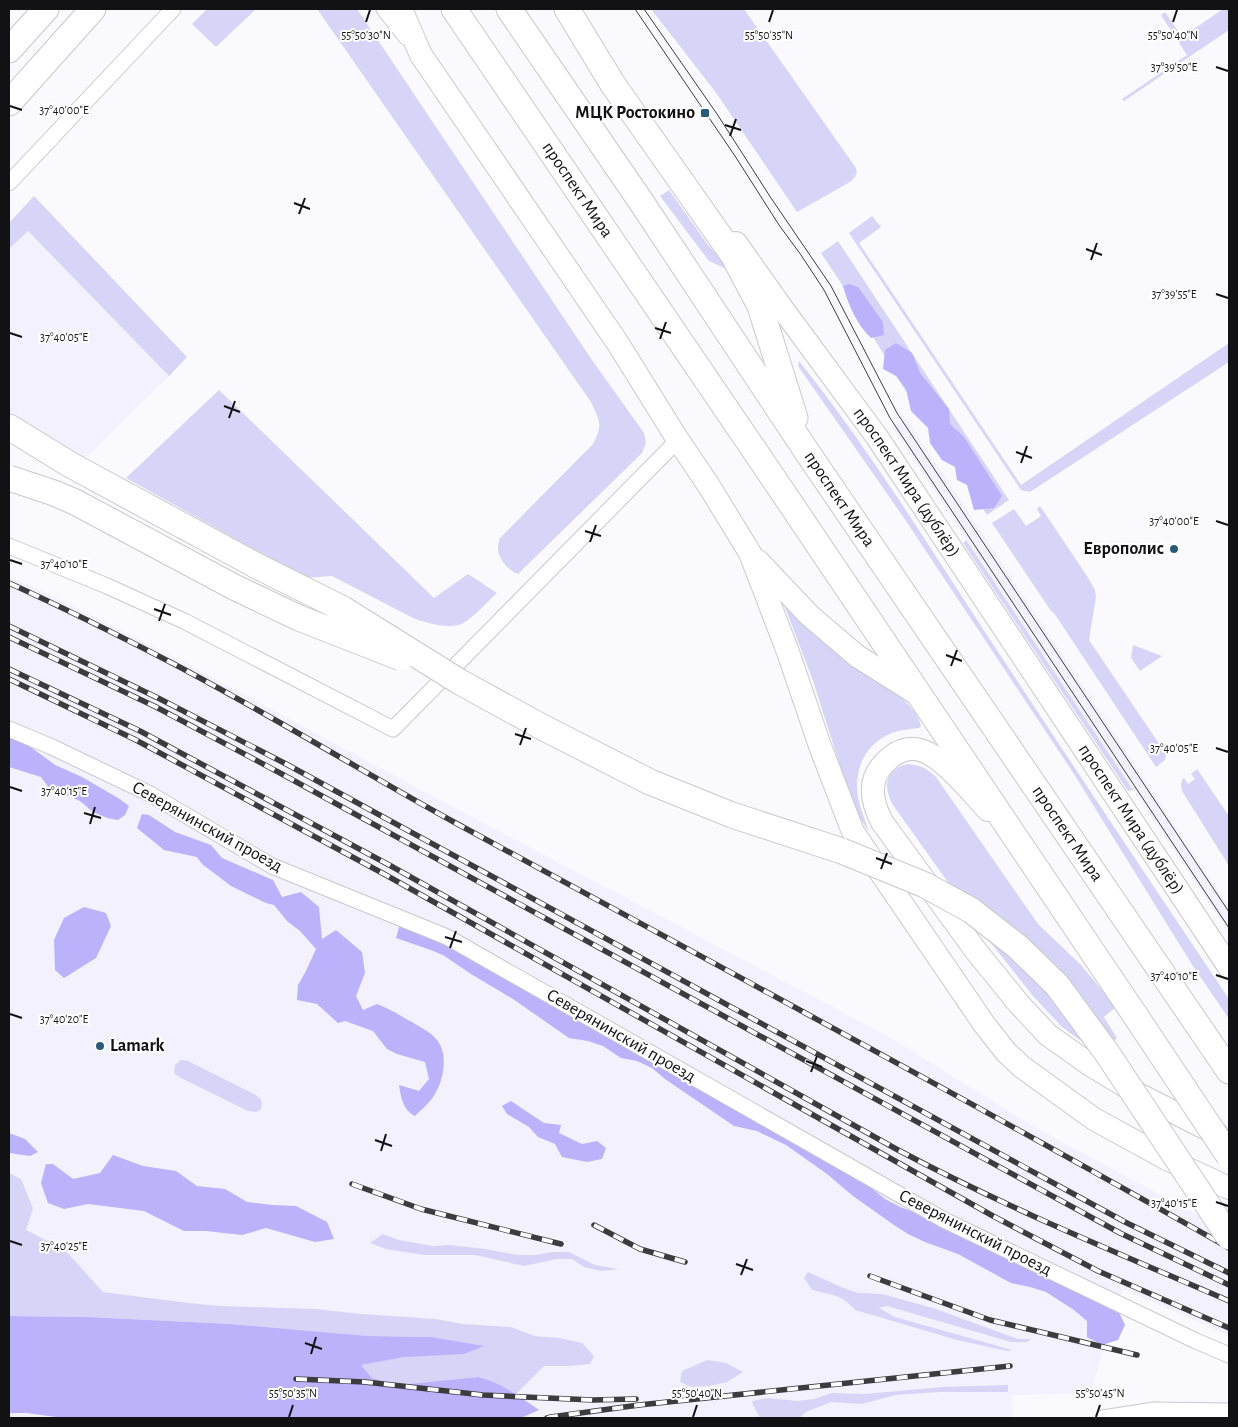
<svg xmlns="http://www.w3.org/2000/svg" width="1238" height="1427" viewBox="0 0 1238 1427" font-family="'Alegreya Sans',sans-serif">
<rect width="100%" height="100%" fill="#fafafe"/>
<!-- built -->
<path fill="#f2f1fd" d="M28,231l141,145 -104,102 -56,-58v-171z
M906,418l323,489v25l-185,-274 -152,-231z
M9,576l47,22 131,66 253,136 446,235 145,90 198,107v104l-106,-47 -33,104 -78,2 1,23h-1004z"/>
<!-- green -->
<path fill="#d8d4f7" d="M207,9h49l-40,38 -24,-23z
M317,9h40l235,351 52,73 2,10 -4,10 -124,121c-10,-3 -21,-17 -20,-27 0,-3 1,-6 2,-9l93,-94c10,-20 7,-22 -2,-42z
M651,9h93l112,159c2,6 -1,10 -6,14l-53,30 -80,-118z
M1223,9h6v21l-105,71 -2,-2 65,-44 -26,-40 4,-3 17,25z
M669,190l39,55 25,27 -24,-11 -49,-65z
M34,196l153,161 -18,19 -141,-145 -19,18v-26z
M872,216l9,11 -22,16 162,242 208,-142v19l-199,130 -9,-2 -172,-257z
M838,241l171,259 -22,15 -70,-105 -78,-130 -18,-27z
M799,361c68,85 126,179 186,271 81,123 162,245 244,367v20l-38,-56 -119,-192 -168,-253 -106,-152z
M219,390l215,208 34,-24 29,19c-10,9 -20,21 -32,29 -13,9 -38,1 -52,-4l-81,-42 -26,2 -180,-100z
M1040,506l47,70 8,14 1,7 -7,43 77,114 -1,6 -9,7 -102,-154 -3,-2 -59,-88 22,-14 12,17 15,-10 -4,-7z
M966,540l167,250 -5,1 -165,-248z
M783,602l118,95c8,8 18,18 20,29l-2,2c-9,1 -19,2 -27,5 -23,9 -35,29 -35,54 0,16 8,31 12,45l-14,-21 -6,-17 -36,-113z
M1133,645l29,11 -22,15 -9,-13z
M907,764c13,1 20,4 29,13l102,147 43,41 35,42 -12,10 13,21 -18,16 -37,-27 -29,-31 -42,-53 -98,-138c-7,-12 -10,-27 3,-36 3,-3 8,-4 11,-5z
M1197,769l32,47v50l-47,-75 -1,-6 1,-5 2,-2 4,6 7,-5 -4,-5z
M181,1060l7,1 66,33c7,4 9,7 7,15l-5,3 -8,-1 -69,-34 -5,-4 1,-8z
M9,1173l12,6 12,29 -7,22 39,20 38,42 85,11 32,3 96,3 45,5 75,5 26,5 49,3 23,9 25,2 23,5 12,13 -4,8 -22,2h-24l-28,28 -30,-15 -8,-2 -80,8 -26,-7 -11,-13 44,-8 78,-10 -52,-10 -63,-1 -137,-12 -144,-7 -78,-1z
M383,1234l16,6 34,6 17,-1 35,4 33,6h18l16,-3h17l26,13 23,4 -17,2 -17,-4 -12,-8h-15l-33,7 -49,-11h-51l-38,-6 -16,-6z
M808,1272l33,15 17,6 24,1 51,14 85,31h13l-4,3h-16l-124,-36 -8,2 16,9 117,33 -5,1 -50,-11 -102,-30c-14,-16 -23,-15 -43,-20l-8,-12z
M707,1360l19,3 17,9 -16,10 -18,4 -17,1 -12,-5 2,-11z
M1008,1385v7h-69l-44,3 -33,9 -31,-2 -25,10 -7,6h-39l-7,-13 -1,-4 15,-3 30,3 17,-2 18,-6 33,1 78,-7z"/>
<!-- forest -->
<path fill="#bcb1fb" d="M849,284l9,3 25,35 1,13 -13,3c-14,-13 -23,-34 -28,-52z
M896,343l16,10 8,20 29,36 1,15 14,13 38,59 -8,12 -20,2 -7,-25 -10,-5 -2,-13 -13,-7 -12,-17 -2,-15 -17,-17 -5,-22 -10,-13 -13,-7 2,-19z
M9,731l46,34 27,12 36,21 11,8 -4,9 -7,5 -11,-2 -14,-6 -13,-11 -31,-13 -8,-11 -32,-10z
M142,814l7,1 26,17 36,13 11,13 51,22 9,17 19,-5 18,15 3,32 14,-9 26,22 3,21 -9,23 7,14 14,-6c15,6 22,11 35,18 9,6 18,9 25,18 11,13 7,38 -1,52 -4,9 -14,17 -21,24 -12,-6 -14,-18 -16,-31l20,6 10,-12 -4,-17 -28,-8 -10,-5 -14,-18 -28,-10 -7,2 -21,-19 -20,-4 1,-15 8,-14 10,-22 -16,-18 -13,-10 -13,-16 -8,-2 -35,-17 -29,-22 -5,-7 -33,-7 -27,-22z
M84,907l22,6 5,13 -15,32 -32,20 -9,-8 -1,-30 10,-22z
M396,912l463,266 26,21 15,8 43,16 175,87 7,15 -7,15 -16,5 -15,-8v-16l-13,-11 -28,-18 -16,-5 -19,-4 -53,-29 -33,-12 -17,-8 -14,-9 -41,-29 -26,-22 -41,-29 -29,-14 -23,-5 -69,-47 -13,-11 -15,-7 -16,-3 -18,-12 -15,-5 -19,-3 -56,-39 -42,-25 -28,-19 -15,-6 -32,-11 4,-14z
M511,1101l33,22 17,2 -2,8 23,11 15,-3 9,7 -4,11 -15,3 -25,-5 -7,-13 -17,-7 -9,-10 -22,-13 -5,-8z
M9,1133l16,6 13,13 -8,4 -21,-3z
M113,1155l30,11 33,5 21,15 28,3 22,13 25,3 24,1 31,16 7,17 -19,3 -49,-14 -24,7 -36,-4h-22l-40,-20 -56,-7 -24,5 -16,-6 -7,-20 5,-19h7l20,15 27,-6z
M9,1316l78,1 144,7 137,12 63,1 53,9 -20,8 -59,3 -44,8 11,13 26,7 80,-8c22,5 42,20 61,33l-18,8h-458l-36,-5h-18z"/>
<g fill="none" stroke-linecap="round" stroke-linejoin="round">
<defs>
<path id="minor" d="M384,9l22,28
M9,183l164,-174
M9,546l98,40 77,35 209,108 285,-289
M9,729l43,18 98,47 122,72 175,71 497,283 252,121 33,14
M1103,1418l51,-8 75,1"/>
<g id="secondary">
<path d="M401,9l20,46 196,287 61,98 31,46 41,67 38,99 32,94 33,86 131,192 22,28 16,15 72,52 73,40 62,29"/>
<path id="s1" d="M736,243l46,65 95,129 352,530"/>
<path d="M758,561l51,54 48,41 62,39"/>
<path d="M988,810c-15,-16 -45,-53 -65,-59 -11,-4 -22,-2 -32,6 -23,18 -22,40 -9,65l94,129 43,53 29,31 41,29 51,31 77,39"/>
</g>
<g id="primary">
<path id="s2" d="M454,9l322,473 359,533"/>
<path id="s3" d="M509,9l133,194 165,249 422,619"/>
<path d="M567,9l45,74 121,172 27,51 35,112"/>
<path d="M9,50l37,-41"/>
<path d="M9,103l84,-94"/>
<path d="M9,427l60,37 188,102"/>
</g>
</defs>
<!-- minor casing -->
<use href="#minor" stroke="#c9c9cd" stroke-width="17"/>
<!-- secondary casing -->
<use href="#secondary" stroke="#c9c9cd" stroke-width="24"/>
<!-- primary casing -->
<use href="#primary" stroke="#c9c9cd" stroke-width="27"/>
<!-- minor -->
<use href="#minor" stroke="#fff" stroke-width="15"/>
<!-- secondary -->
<use href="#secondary" stroke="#fff" stroke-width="22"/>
<!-- primary -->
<use href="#primary" stroke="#fff" stroke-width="25"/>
<!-- tram -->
<path stroke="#3c3c3f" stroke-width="1" d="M635,9l100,147 44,69 22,30 23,35 66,128 339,510
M644,9l73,105 54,84 60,88 66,127 332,499"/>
<defs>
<path id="rail" d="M9,583c55,25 109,52 163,80 95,50 186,106 280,158 259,141 520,281 777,427
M9,626l151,73 128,66 793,433 44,24 104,51
M9,637l147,70 124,66 840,460 109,52
M9,669l131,62 251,135 507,284c107,57 220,103 331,151
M9,679l125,60 250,135 609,342 105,55 131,57
M352,1184l69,25 140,35
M594,1225l46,24 45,13
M870,1276l120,44 147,35
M296,1379l69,3 118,13 110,5 43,-1
M547,1418l4,-1 88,-12 371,-39"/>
</defs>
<!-- rail casing -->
<use href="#rail" stroke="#3c3c3f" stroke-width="5.5"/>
<!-- rail -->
<use href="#rail" stroke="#fff" stroke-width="4" stroke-dasharray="11" stroke-linecap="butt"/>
<defs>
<path id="primary-bridge" d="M9,478l45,15 21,9 159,85 65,31 102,40
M257,566l86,43 117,73 84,46 106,54 82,33 110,36 83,34 47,26 46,36 39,38 50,68 122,184
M1135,1015l94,141"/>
</defs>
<!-- primary-bridge casing -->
<use href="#primary-bridge" stroke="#c9c9cd" stroke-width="27" stroke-linecap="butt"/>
<!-- primary-bridge -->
<use href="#primary-bridge" stroke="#fff" stroke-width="25"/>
</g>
<!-- ticks -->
<path fill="none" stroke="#121214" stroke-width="2" d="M366,22l4,-12M769,22l4,-12M1173,22l4,-12M1216,67l12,4M10,106l12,4M725,125l16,5M730,136l6,-17M294,203l16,6M299,214l6,-16M1086,249l16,6M1091,260l6,-17M1216,294l12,4M655,328l16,5M10,333l12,4M660,339l6,-17M224,406l16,6M229,418l6,-17M1016,452l16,6M1021,463l6,-17M1216,521l12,4M585,531l16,5M590,542l6,-17M10,560l12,4M154,609l17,6M159,621l6,-17M946,655l16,6M951,666l6,-16M515,734l16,5M520,745l6,-17M1216,748l12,4M10,787l12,4M84,813l17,5M90,824l5,-17M876,858l16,6M881,869l6,-16M445,937l17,5M450,948l6,-17M1216,975l12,4M10,1014l12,4M806,1061l16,6M811,1072l6,-16M375,1140l17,6M381,1151l5,-17M1216,1202l12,4M10,1241l12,4M736,1264l17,6M741,1275l6,-16M305,1343l17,6M311,1354l5,-17M289,1417l4,-12M693,1417l4,-12M1096,1417l4,-12"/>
<!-- markers -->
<g fill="#2b5b7a" stroke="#fff" stroke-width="2">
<rect x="700" y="108" width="10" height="10" rx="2.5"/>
<circle cx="1174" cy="549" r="5"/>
<circle cx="100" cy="1046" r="5"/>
</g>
<g text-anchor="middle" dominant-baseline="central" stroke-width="4" stroke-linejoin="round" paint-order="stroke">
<!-- poi labels -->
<g font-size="18" font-weight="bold" fill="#121214" stroke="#fff" text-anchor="end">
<text x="695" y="113">МЦК Ростокино</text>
<text x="1164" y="549">Европолис</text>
<text x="110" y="1046" text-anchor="start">Lamark</text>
</g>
<!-- street labels -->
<g font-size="18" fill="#121214" stroke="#fff">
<text stroke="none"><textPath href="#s2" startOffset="219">проспект Мира</textPath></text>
<text stroke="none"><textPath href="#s1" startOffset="294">проспект Мира (дублёр)</textPath></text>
<text stroke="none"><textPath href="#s3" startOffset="591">проспект Мира</textPath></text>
<text stroke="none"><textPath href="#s1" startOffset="699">проспект Мира (дублёр)</textPath></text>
<text transform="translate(207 827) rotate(29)">Северянинский проезд</text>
<text stroke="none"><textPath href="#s3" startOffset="996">проспект Мира</textPath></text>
<text transform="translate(621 1036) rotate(30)">Северянинский проезд</text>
<text transform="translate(975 1233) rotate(27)">Северянинский проезд</text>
</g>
</g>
<g font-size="12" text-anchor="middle" fill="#121214" stroke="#fff" stroke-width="4" stroke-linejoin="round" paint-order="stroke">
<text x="366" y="39">55°50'30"N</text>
<text x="769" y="39">55°50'35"N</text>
<text x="1173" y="39">55°50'40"N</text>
<text x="1174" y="71">37°39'50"E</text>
<text x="64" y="114">37°40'00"E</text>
<text x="1174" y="298">37°39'55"E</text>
<text x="64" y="341">37°40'05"E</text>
<text x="1174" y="525">37°40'00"E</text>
<text x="64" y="568">37°40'10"E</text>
<text x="1174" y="752">37°40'05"E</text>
<text x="64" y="795">37°40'15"E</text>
<text x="1174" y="980">37°40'10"E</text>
<text x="64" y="1023">37°40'20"E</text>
<text x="1174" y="1207">37°40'15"E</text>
<text x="64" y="1250">37°40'25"E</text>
<text x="293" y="1397">55°50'35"N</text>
<text x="697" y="1397">55°50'40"N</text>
<text x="1100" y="1397">55°50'45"N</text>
</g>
<!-- border -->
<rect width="1238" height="1427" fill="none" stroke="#121214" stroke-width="20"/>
</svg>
